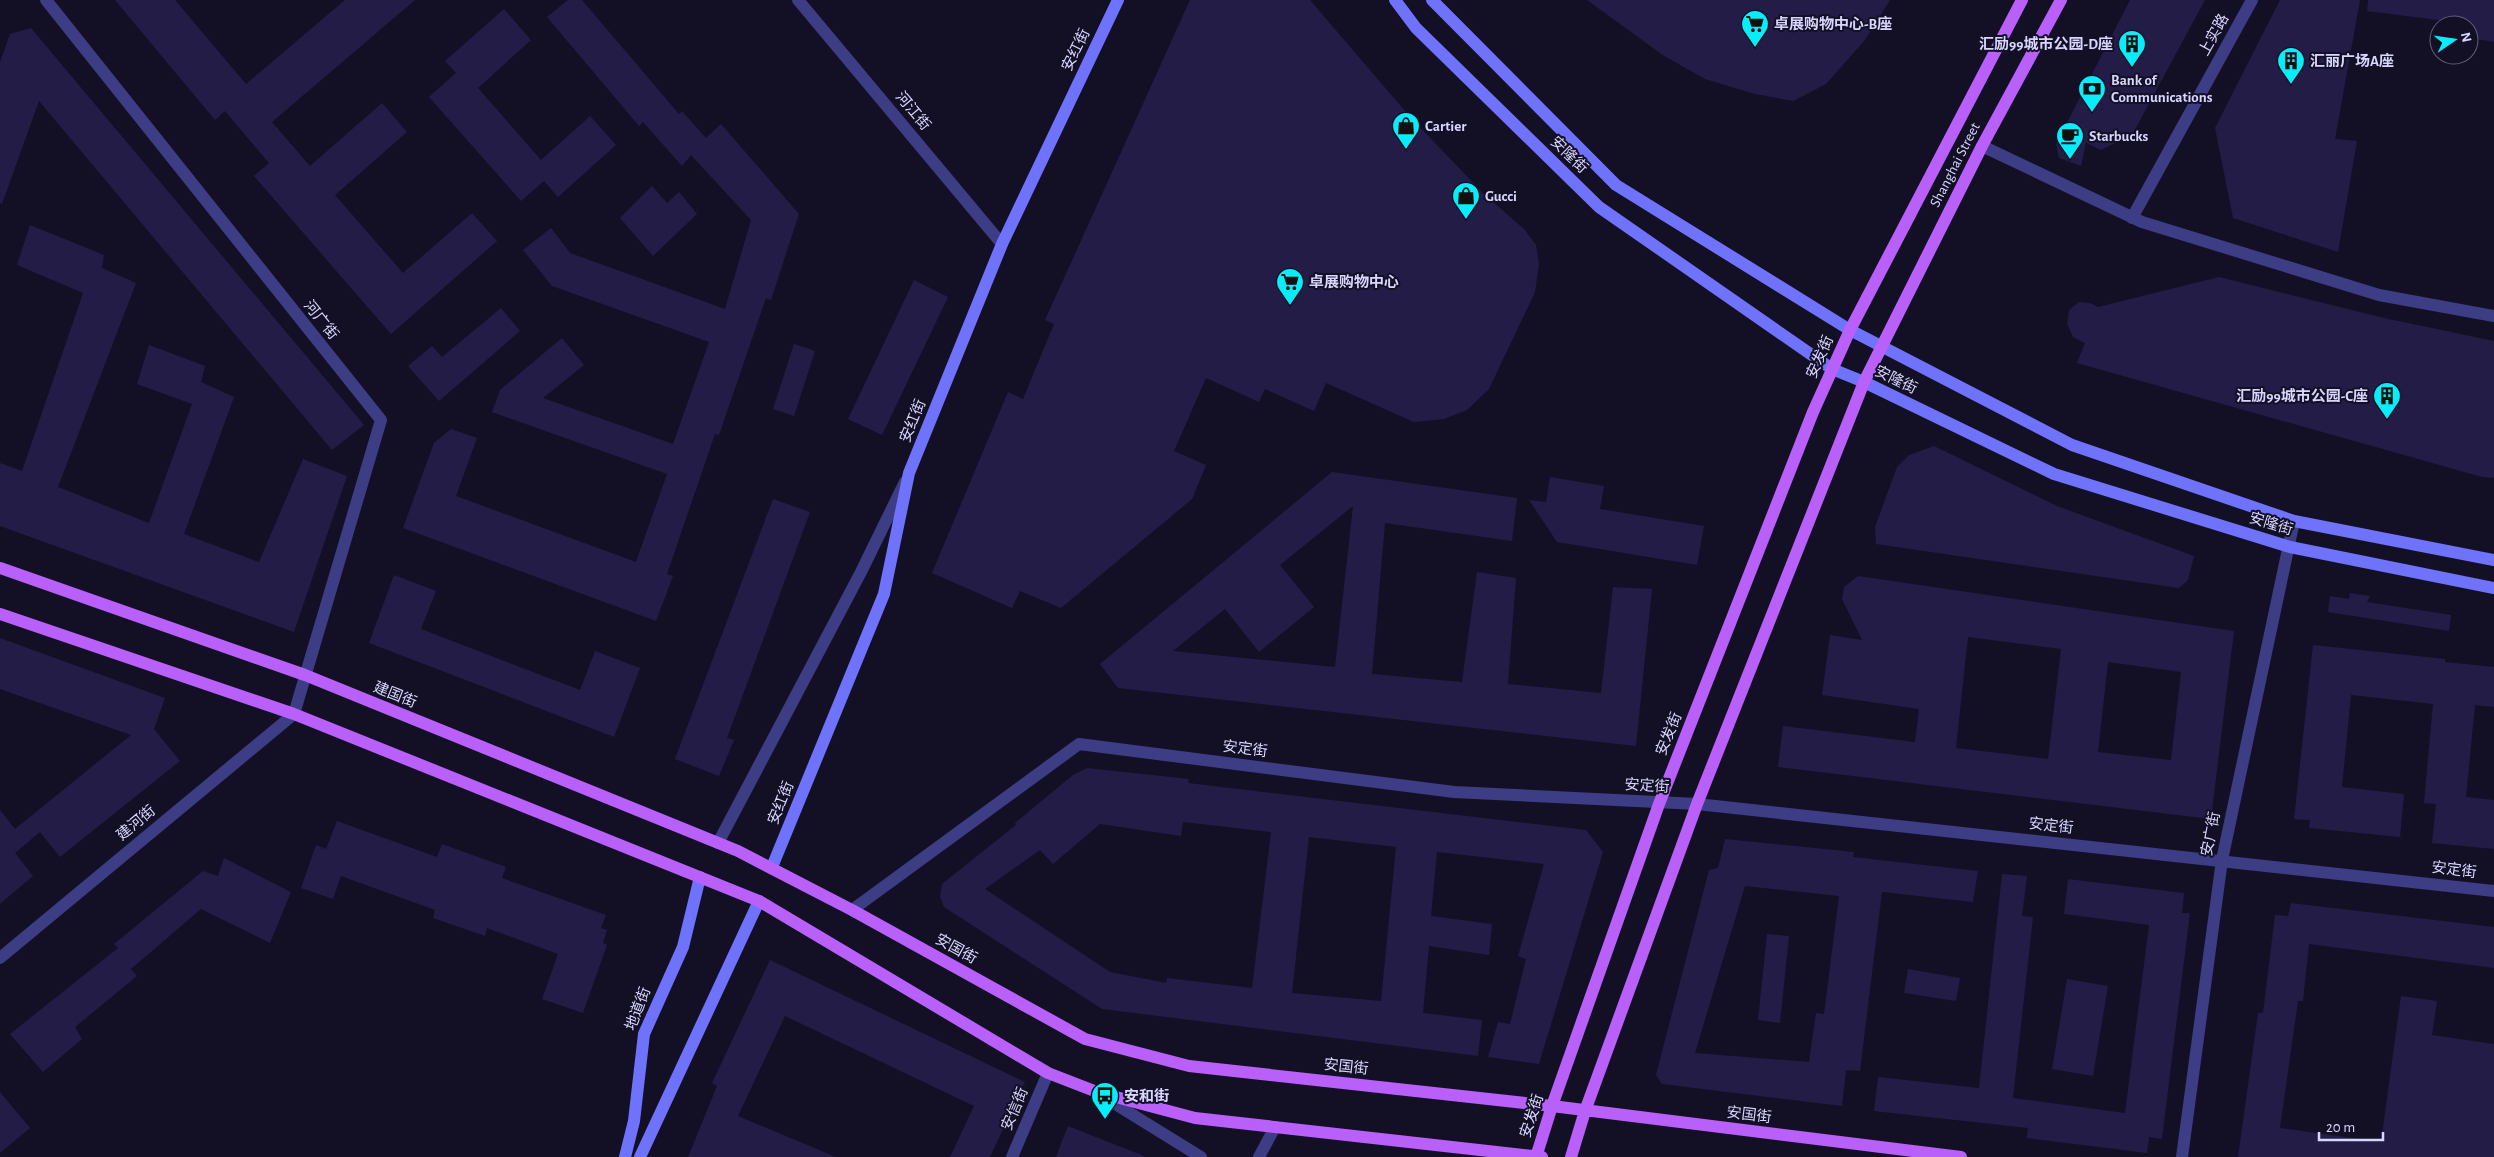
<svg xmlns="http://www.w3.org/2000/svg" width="2494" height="1157" viewBox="0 0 2494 1157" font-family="'Alegreya Sans','Noto Sans SC',sans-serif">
<rect width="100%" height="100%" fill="#131026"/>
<!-- building -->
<path fill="#231c47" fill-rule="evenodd" d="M115,0h60l71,84 99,-84h70l-143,122 38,44 72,-63 25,29 -72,63 68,78 69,-60 25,28 -106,93 -137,-158 15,-13 -44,-52 -10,9z
M568,0h14l97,114 3,-3 24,27 15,-14 78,90 -28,86 -5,-2 -47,137 -4,-1 -48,140 6,2 -17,45 -253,-93 31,-85 17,-14 26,9 -21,58 180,66 31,-88 -175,-62 8,-22 62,-52 22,27 -41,33 130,46 36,-102 -157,-56 -29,-36 28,-22 19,25 155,56 26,-89 -60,-65 -9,11 -39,-44 -4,4 -92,-109z
M1190,0h120l101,118 74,77 39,34 12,16 3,19 -4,28 -46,97 -22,21 -23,9 -30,3 -88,-39 -12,28 -49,-22 -6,13 -53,-24 -32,73 32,14 -14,34 -131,109 -41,-17 -8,17 -80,-35 76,-181 15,7 31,-75 -9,-4z
M1587,0h303l-25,40 -39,44 -33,17 -38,-7 -50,-15 -41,-23z
M2130,0h75l-73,135 -31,15 -15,-7 -5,23 -22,-8 -3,-14z
M2280,0h80l-25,139 22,2 -19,111 -105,-34 -18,-90z
M2368,0h126v42l-23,-4 -2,-14 -102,-13z
M504,9l27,31 -53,48 63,72 49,-44 26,29 -58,52 -14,-16 -23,20 -92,-104 27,-24 -11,-12z
M31,28l333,397 -32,25 -293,-349 -37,103 -2,-1v-141l10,-28z
M652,186l15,17 12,-11 18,22 -44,42 -33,-38z
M30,225l74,30 -2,13 34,15 -78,204 91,36 43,-119 -55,-20 12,-39 56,21 -4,16 33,15 -50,137 75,28 44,-103 44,17 -53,156 -294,-106v-63l22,8 61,-178 -66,-28z
M2219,277l165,41 110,23v137l-12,-1 -405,-114 8,-20 -12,-6 -6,-13 2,-14 10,-8 11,1 8,4z
M914,280l34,17 -66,138 -34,-16z
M501,308l19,23 -81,70 -31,-35 24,-20 10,11z
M794,344l21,7 -21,65 -21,-7z
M1934,446l123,60 137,50 -6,24 -9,8 -303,-44 -1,-17 22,-60 12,-12z
M1332,472l185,26 -5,43 -127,-18 -13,151 90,8 15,-110 39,6 -8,106 93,9 12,-106 39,2 -16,157 -518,-58 -18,-24zM1353,506l-18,161 -162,-16 52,-42 34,43 55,-45 -34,-42z
M1550,477l54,9 -4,23 104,17 -7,39 -140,-23 -28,-42 17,2z
M773,499l37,13 -83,226 7,2 -15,36 -44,-17z
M394,575l42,16 -15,38 159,61 15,-39 45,17 -26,69 -245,-94z
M1858,576l376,55 -23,188 -433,-52 5,-41 132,16 4,-33 -97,-14 8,-60 32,5 -20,-41 2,-12zM1968,637l93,12 -13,110 -92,-11zM2108,662l73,10 -10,88 -73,-8z
M2350,593l20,3 -3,6 84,13 -2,16 -121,-19 2,-16 19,3z
M0,638l165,60 -11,31 26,32 -120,96 -20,-25 -25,21 18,23 -33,28v-94l15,19 116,-94 -131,-46z
M2313,645l132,14v3l49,5v40l-19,-2 -9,92 28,3v49l-62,-6 4,-39 -12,-1 9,-99 -82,-9 -9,92 62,7 -4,43 -91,-9 1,-8 -16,-1z
M1087,768l102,11 -1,4 398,47 17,22 -64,212 -51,-7 10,-35 12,2 16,-65 -8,-3 26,-92 -107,-12 -6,64 61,8 -3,31 -60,-9 -6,67 59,7 -4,36 -376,-47 -158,-102 -4,-10 2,-13 74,-59 -1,-2 58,-48zM1183,822l88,10 -19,156 -85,-10 -1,5 -56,-11 -125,-83 55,-39 13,14 47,-40 81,12zM1309,837l87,10 -15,154 -89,-8z
M337,821l100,36 5,-13 64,23 -4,11 104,37 -5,13 6,2 -4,13 4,2 -24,68 -41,-14 16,-45 -71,-26 -2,8 -52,-18 2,-8 -94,-34 -8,23 -32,-11 15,-43 10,4z
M1725,839l129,13 -1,5 125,14 -5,31 -91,-10 -22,179 -14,-1 -4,36 -180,-22 -6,-9 53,-205 9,-2zM1745,886l94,10 -15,118 -8,-1 -7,49 -114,-9z
M224,858l67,34 -21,51 -69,-34 -70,60 6,7 -62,51 7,12 -39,33 -33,-38 108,-86 -4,-4 89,-73 15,5z
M2002,874l25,2 -5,40 11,1 -20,181 112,15 24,-188 -85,-11 4,-35 116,14 -2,20h8l-28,226 -13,-2 -2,16 -120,-15 1,-10 -154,-17 4,-34 101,11z
M2291,903l203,24v41l-185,-24 -6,57h-5l-18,127 101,14 20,-146 36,5 -5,34 62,9v113h-256l20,-144h5l12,-98 13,1z
M1767,934l22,2 -9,87 -22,-3z
M770,960l255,122 -35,75h-40l24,-51 -189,-90 -47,100 98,41h-148l29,-71 -5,-3z
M1908,969l52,9 -4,23 -52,-8z
M2067,979l41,7 -15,90 -41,-7z
M0,1092l30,36 -30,25z
M1068,1126l76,30v1h-88z"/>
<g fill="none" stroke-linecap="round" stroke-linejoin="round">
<!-- minor -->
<path stroke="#3c3d84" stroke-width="12" d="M798,0l204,244
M1982,146l160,76 237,73 115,21
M718,843l143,-271 44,-90
M852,910l227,-166 375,48 243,12 797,87
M1012,1157l36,-84"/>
<!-- tertiary -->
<path stroke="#3c3d84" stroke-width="12" d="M2132,218l120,-218
M0,958l294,-244 87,-294 -335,-420
M1099,1094l102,63
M1259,1157l16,-30
M2182,1157l40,-297 72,-339"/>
<!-- secondary -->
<path stroke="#6f73fc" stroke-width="12" d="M1395,0l21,28 183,179 233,162 32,13 190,92 236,73 204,41
M1432,0l184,185 234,145 222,115 222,76 200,39
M772,867l112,-273 25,-121 93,-229 116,-244
M625,1157l9,-36 10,-87 39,-87 17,-70
M640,1157l119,-256"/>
<!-- primary -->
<path stroke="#b960fb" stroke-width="12" d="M0,568l305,107 433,176 114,59 233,129 104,27 363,40 409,51
M0,614l294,100 465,187 289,172 49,19 98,26 347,39
M1536,1157l16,-51 107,-302 154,-392 37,-82 172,-330
M1571,1157l14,-46 112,-307 167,-422 118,-236 79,-146"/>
</g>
<!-- icons -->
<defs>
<symbol id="supermarket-pin" viewBox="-11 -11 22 30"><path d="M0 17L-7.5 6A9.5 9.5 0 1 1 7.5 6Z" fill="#07edf9" stroke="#131026"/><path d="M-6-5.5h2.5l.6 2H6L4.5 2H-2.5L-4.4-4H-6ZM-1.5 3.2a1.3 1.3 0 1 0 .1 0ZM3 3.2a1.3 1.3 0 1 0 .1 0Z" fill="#111"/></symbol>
<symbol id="building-pin" viewBox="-11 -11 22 30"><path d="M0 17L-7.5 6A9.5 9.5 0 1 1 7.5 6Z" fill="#07edf9" stroke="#131026"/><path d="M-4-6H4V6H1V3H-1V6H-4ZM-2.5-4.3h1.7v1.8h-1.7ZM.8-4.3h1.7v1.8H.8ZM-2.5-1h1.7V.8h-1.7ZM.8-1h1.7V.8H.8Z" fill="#111"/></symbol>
<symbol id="bank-pin" viewBox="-11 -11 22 30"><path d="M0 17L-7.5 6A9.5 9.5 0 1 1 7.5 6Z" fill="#07edf9" stroke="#131026"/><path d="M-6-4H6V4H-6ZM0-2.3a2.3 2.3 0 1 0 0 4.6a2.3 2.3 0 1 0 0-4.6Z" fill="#111"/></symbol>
<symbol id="shop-pin" viewBox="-11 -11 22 30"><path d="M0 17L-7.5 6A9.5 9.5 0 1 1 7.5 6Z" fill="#07edf9" stroke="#131026"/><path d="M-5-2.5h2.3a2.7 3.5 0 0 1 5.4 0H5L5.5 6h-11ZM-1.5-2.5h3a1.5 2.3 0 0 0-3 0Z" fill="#111"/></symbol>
<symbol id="cafe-pin" viewBox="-11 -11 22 30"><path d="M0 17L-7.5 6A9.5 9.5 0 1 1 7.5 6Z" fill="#07edf9" stroke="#131026"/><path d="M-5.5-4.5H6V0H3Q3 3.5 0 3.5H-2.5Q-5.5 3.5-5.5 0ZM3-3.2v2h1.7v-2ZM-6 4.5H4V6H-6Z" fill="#111"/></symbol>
<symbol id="bus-pin" viewBox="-11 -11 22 30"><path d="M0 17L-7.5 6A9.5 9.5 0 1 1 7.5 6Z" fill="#07edf9" stroke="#131026"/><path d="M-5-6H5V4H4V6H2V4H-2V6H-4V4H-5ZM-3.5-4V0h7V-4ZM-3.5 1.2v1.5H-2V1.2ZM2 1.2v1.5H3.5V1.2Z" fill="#111"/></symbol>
</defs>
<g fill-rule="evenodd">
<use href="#supermarket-pin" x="1739" y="8" width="32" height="43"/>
<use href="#building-pin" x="2116" y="28" width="32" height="43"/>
<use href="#building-pin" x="2275" y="45" width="32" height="43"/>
<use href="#bank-pin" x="2076" y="73" width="32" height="43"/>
<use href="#shop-pin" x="1390" y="110" width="32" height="43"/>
<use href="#cafe-pin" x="2054" y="120" width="32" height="43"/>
<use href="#shop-pin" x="1450" y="180" width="32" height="43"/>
<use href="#supermarket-pin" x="1274" y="266" width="32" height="43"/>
<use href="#building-pin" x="2371" y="380" width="32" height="43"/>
<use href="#bus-pin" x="1089" y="1080" width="32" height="43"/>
</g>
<g text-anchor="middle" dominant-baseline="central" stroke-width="4" stroke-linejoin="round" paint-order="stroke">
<!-- poi labels -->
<g font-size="15" font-weight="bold" fill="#d8d6fe" stroke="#131026" text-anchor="start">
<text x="1774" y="24">卓展购物中心-B座</text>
<text x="2113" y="44" text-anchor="end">汇励99城市公园-D座</text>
<text x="2310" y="61">汇丽广场A座</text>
<text x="2111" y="80">Bank of<tspan x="2111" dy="17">Communications</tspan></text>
<text x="1425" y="126">Cartier</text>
<text x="2089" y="136">Starbucks</text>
<text x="1485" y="196">Gucci</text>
<text x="1309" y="282">卓展购物中心</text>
<text x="2368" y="396" text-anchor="end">汇励99城市公园-C座</text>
<text x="1124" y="1096">安和街</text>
</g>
<!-- street labels -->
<g font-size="15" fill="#d8d6fe" stroke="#131026">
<text transform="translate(2214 35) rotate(-61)">上实路</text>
<text transform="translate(1076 50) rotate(-64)">安红街</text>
<text transform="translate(913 111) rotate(50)">河江街</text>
<text transform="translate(1569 155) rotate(44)">安隆街</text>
<text transform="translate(1955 165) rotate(-63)">Shanghai Street</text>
<text transform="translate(321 320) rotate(51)">河广街</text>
<text transform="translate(1820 357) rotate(-66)">安发街</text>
<text transform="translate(1896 380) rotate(26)">安隆街</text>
<text transform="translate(913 421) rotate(-68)">安红街</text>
<text transform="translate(2271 524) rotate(17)">安隆街</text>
<text transform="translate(395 695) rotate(22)">建国街</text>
<text transform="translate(1669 734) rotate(-68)">安发街</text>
<text transform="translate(1245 749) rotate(7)">安定街</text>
<text transform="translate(1647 786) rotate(3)">安定街</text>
<text transform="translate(781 803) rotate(-68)">安红街</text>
<text transform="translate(136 823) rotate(-40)">建河街</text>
<text transform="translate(2051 826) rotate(6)">安定街</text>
<text transform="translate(2211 834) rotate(-79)">安广街</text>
<text transform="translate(2454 870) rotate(7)">安定街</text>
<text transform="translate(956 949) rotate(29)">安国街</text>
<text transform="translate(638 1009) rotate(-69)">地道街</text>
<text transform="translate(1346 1067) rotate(6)">安国街</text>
<text transform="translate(1015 1109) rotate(-67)">安信街</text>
<text transform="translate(1749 1115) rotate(7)">安国街</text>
<text transform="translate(1532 1116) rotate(-72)">安发街</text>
</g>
</g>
<!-- north arrow -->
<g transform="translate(2454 40) rotate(77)"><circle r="24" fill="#131026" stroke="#625f7c"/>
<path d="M0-4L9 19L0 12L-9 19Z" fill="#07edf9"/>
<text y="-8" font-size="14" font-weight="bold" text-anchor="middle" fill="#d8d6fe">N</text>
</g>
<!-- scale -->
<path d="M2319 1132v8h64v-8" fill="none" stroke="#d8d6fe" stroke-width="2.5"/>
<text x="2326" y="1132" font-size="15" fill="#d8d6fe" stroke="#131026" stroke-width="4" paint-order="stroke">20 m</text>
</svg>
